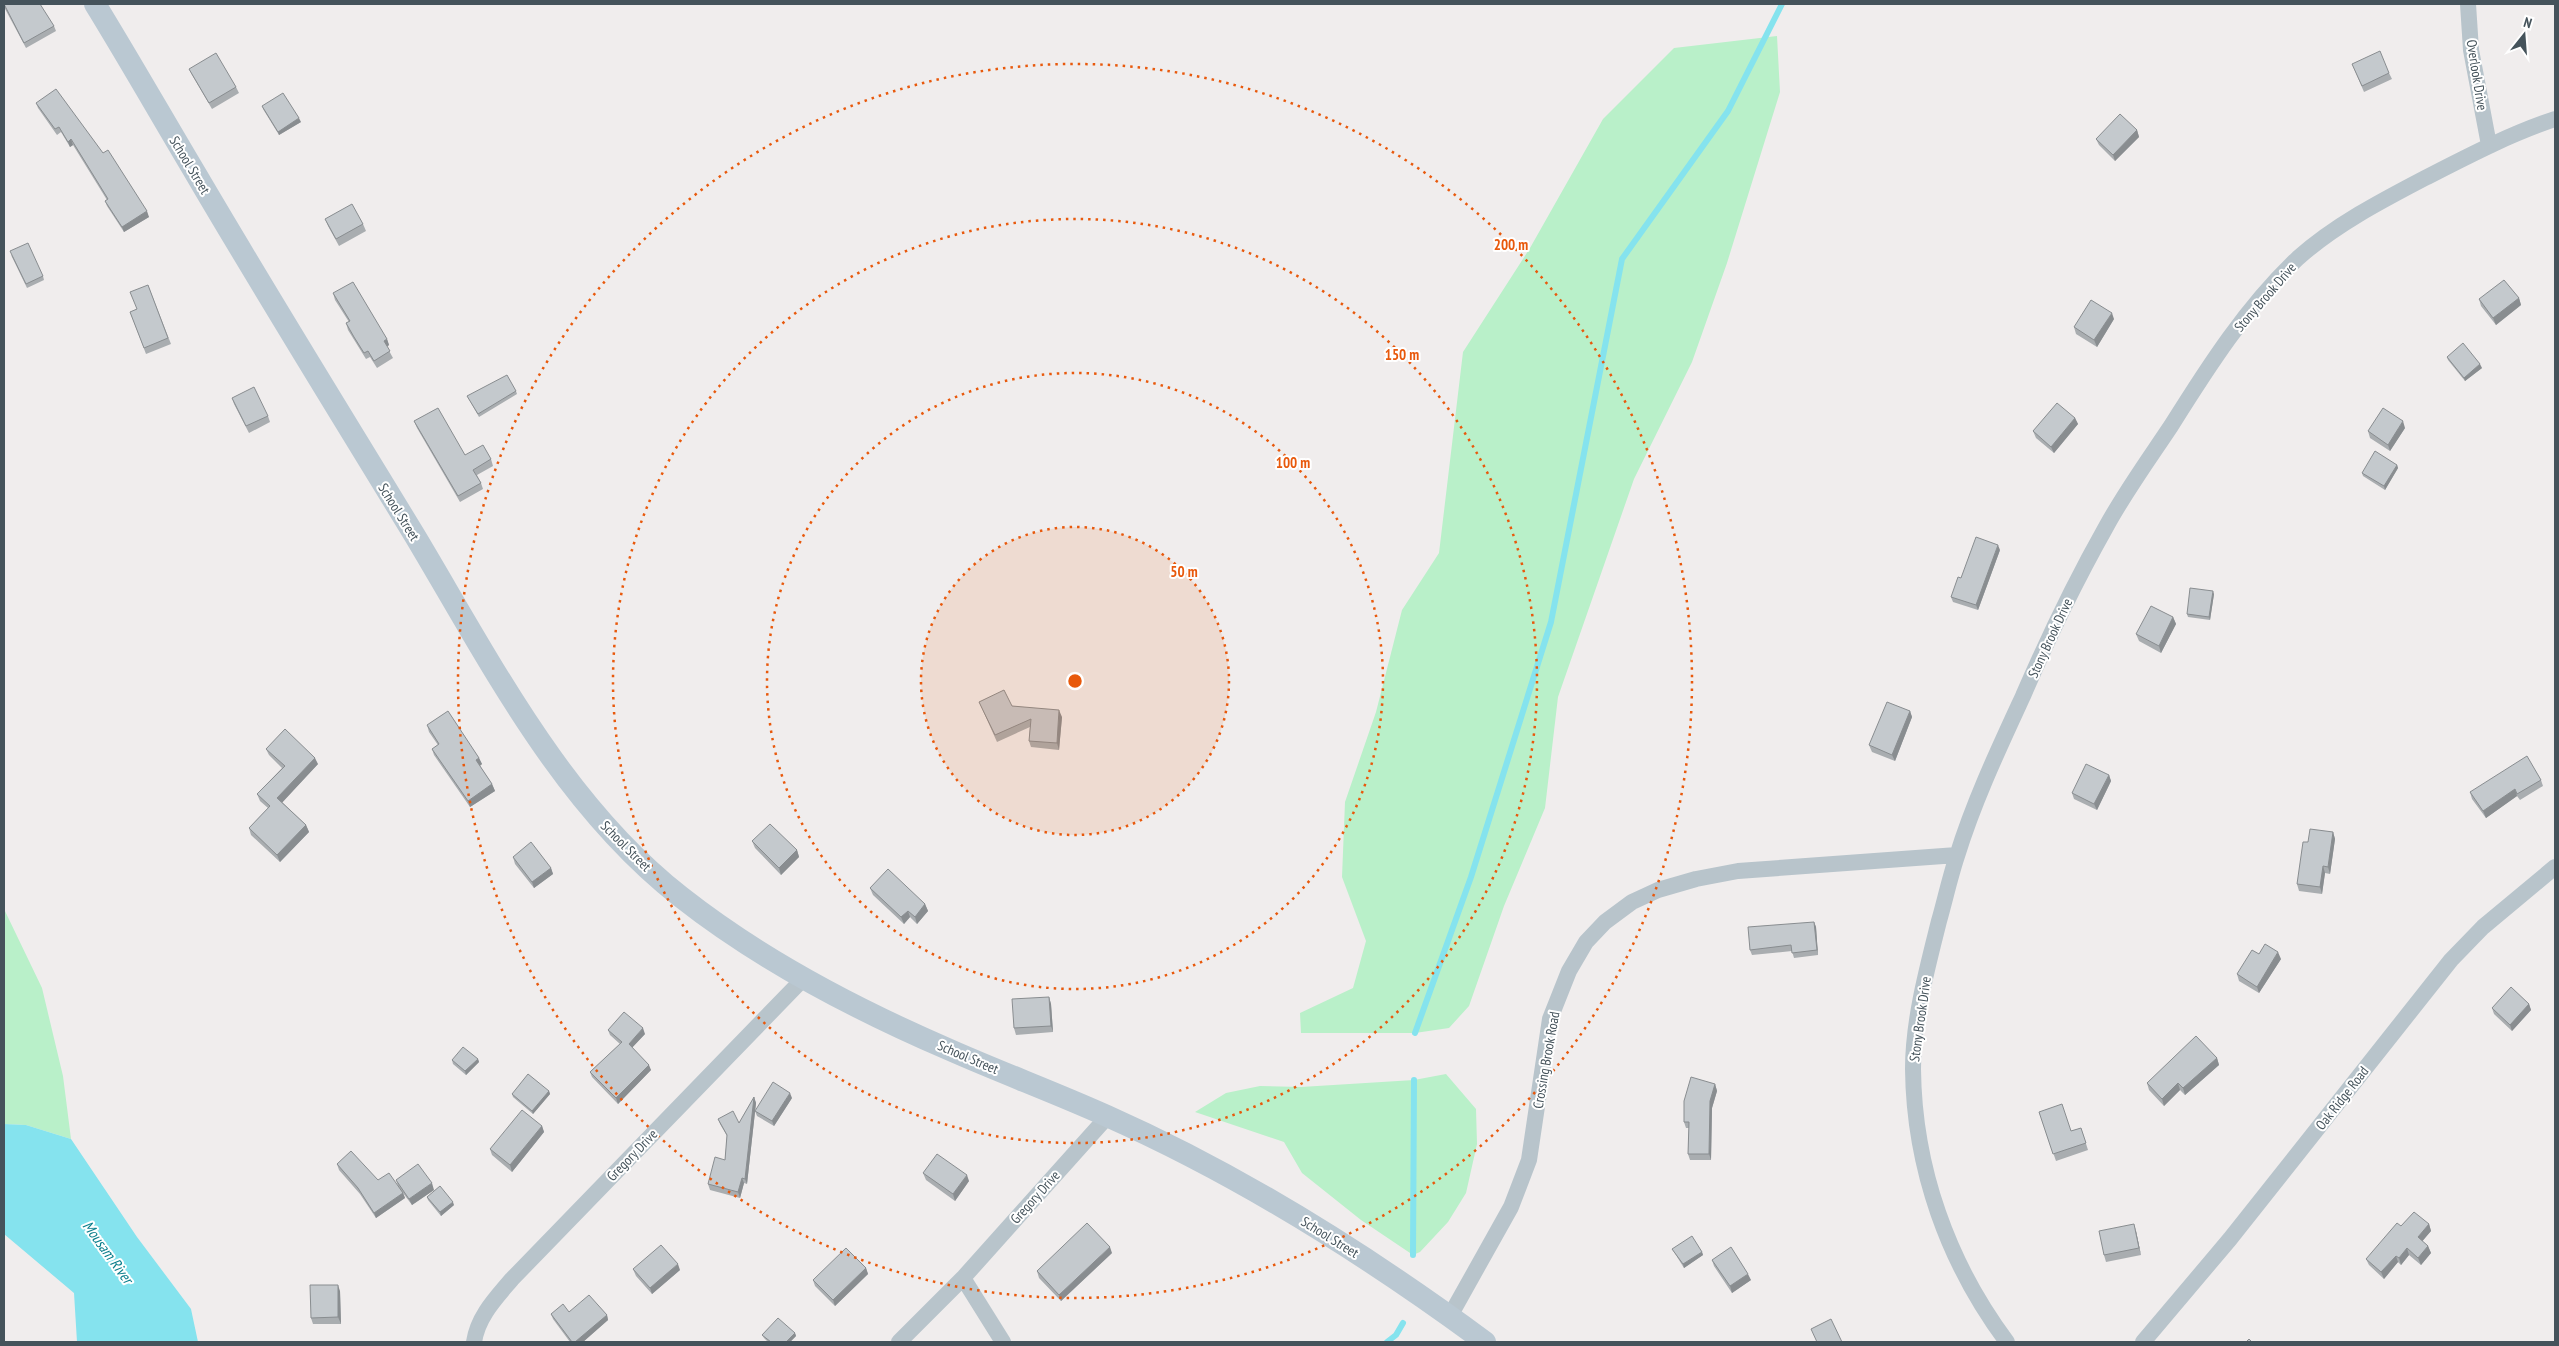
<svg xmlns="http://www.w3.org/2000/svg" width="2559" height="1346" viewBox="0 0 2559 1346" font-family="'PT Sans Narrow',sans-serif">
<rect width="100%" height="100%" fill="#f0eded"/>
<!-- green -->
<path fill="#b9f0c9" d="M1777,36l3,56 -53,171 -35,99 -58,117 -76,218 -13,111 -41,98 -35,100 -20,22 -34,5h-114l-1,-20 53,-25 13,-47 -24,-64 3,-75 31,-90 26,-102 37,-57 24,-201 67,-104 73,-129 71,-71z
M4,909l38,79 21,88 8,63 -45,-14 -22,-1z
M1446,1074l30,35 1,35 -11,49 -18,29 -28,30 -7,3 -52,-35 -59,-47 -18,-31 -89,-30 31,-19 34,-7 41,1 113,-7z"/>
<!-- water -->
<path fill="#85e3ee" d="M4,1124l22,1 45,14 66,98 54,72 7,33h-121l-3,-49 -70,-59z"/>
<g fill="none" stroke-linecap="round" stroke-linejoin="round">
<!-- stream -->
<path stroke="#85e3ee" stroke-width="6" d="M1415,1033l56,-156 80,-255 71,-363 106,-148 54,-107
M1413,1255l1,-175
M1387,1342l9,-7 7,-12"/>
<!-- street -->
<path stroke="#b8c4cb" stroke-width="16" d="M2468,4l3,46 18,95
M963,1278l40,64
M1450,1316l61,-109 18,-47 21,-141 19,-48 17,-29 19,-20 27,-20 26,-12 38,-11 42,-8 219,-16
M474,1342c4,-26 22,-44 38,-63l292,-301
M899,1342l64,-64 145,-162
M2007,1342c-59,-79 -93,-174 -94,-273 0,-49 14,-100 26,-148 6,-21 11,-44 18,-65 17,-55 42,-108 66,-160 25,-58 52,-114 83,-169 19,-35 43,-68 65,-101 37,-59 76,-120 127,-168 37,-33 83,-57 127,-80 43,-22 85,-44 130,-59
M2143,1342l87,-103 221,-279 32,-33 72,-60"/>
<!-- secondary -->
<path stroke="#bac8d2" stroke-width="22" d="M95,4c35,57 68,115 102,172 71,121 145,240 218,360 76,127 147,268 266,361 80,63 176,113 269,153 52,23 106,43 157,66 135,60 260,139 378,226"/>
</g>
<!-- wall -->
<path fill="#a9adb0" d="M4,4l50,22 2,5 -30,17 -22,-41z
M2352,64l37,9 3,6 -28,13z
M189,69l47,18 3,6 -27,16 -20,-34z
M36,103l113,114 -25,15 -17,-26 -2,-5 2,-1 -34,-55 -3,2 -9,-15 -4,3 -19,-27z
M262,106l39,16 -22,13 -16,-26z
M2137,130l2,7 -24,24 -16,-16 -3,-6z
M325,219l38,5 3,7 -27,15 -11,-20z
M11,255l32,21 1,4 -17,8z
M148,285l23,59 -25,10 -16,-42 7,-3z
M333,293l54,46 2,6 -2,2 6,11 -16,10 -7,-11 -4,2 -18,-29 -2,-7 3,-1 -14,-22z
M2519,298l2,7 -25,20 -15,-19 -2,-7z
M2114,319l-17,28 -21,-13 -2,-7z
M2447,357l35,11 -17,13 -17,-21z
M516,391l1,3 -38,23 -12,-21z
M232,398l36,18 2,6 -21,11 -15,-29z
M2075,418l3,6 -24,29 -18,-15 -3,-7z
M414,421l51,34 26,4 2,7 -16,9 4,8 2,6 -23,13 -43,-74z
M2405,428l-15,23 -20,-13 -2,-7z
M2397,465l1,3 -13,22 -22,-14 -1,-3z
M2000,550l-22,60 -25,-8 -2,-5z
M2214,594l-4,26 -22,-3 -1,-3z
M2173,617l3,7 -15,29 -22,-12 -3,-7z
M979,702l33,4 50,11 -3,33 -28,-3 -2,-6 1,-14 -33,15z
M1910,711l2,6 -17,44 -23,-9 -3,-7z
M427,725l52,33 3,6 -2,2 12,18 3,7 -25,16 -36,-52 -2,-6 6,-4 -9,-13z
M266,749l52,15 -36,38 24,23 3,7 -29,30 -29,-27 -2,-7 19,-20 -8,-7 -3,-7 25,-26 -13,-13z
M2109,775l2,6 -14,29 -23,-11 -2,-6z
M2541,780l2,6 -23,14 -3,-4 -31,22 -14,-19 -2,-7z
M2333,832l2,7 -5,35 -5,-1 -3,21 -23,-3 -2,-7 11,-42z
M752,841l45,9 2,7 -18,18 -26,-27z
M513,857l38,11 2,6 -19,14 -19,-24z
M870,888l55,16 3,7 -11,13 -7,-7 -6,7 -31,-29z
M1814,922l2,5 2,28 -24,3 -2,-7 -40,4 -2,-5z
M2259,954l22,5 -22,34 -20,-12 -2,-7z
M1049,997l2,7 2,28 -37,3 -2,-7z
M2529,1004l2,6 -19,21 -18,-17 -2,-6z
M608,1030l37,4 -13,13 19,23 -33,34 -26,-27 -2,-5 30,-28 -10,-9z
M2217,1058l2,7 -34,30 -5,-5 -16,16 -15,-16 -2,-7z
M478,1059l1,3 -13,13 -13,-11 -1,-4z
M1715,1084l2,7 -5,17 -1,52h-21l-2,-6 1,-26h-3l-2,-6z
M549,1091l1,3 -17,20 -20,-17 -1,-3z
M754,1097l2,6 -9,81 -3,-1 -4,15 -30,-8 -2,-6 17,-24 2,-24 -7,-12 -2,-5 21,4z
M792,1098l-18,28 -17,-10 -2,-5z
M2039,1112l32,19 10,-3 7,22 -32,11z
M542,1126l2,6 -32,40 -20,-17 -2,-6z
M337,1164l41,16 20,6 -2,-6 38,10 -22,15 -9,-12 2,5 -29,20 -16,-24 -21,-24z
M923,1173l46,8 -14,20 -29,-21z
M427,1197l27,8 -13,11 -13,-16z
M2429,1224l2,7 -9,10 6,5 3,7 -10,12 -12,-10 -8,10 -3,-3 -14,17 -15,-14 -3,-6 35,-33z
M2136,1231l5,24 -35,7 -2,-7z
M1672,1249l30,3 1,3 -19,13 -10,-16z
M1112,1253l-51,48 -22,-23 -2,-7z
M1712,1260l39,20 -19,13 -18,-27z
M866,1268l2,6 -33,32 -20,-20 -2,-6z
M633,1269l47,1 -28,24 -16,-18z
M340,1291l1,33h-28l-2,-6z
M569,1312l38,3 1,5 -25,22h-13l-17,-23 -2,-5z
M795,1333l1,3 -6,6h-22l-4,-4 -2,-3z"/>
<!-- shaded-wall -->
<path fill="#898d90" d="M299,118l2,4 -22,13 -1,-3z
M2137,130l2,7 -24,24 -2,-6z
M71,139l2,6 -3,2 -2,-5z
M147,211l2,6 -25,15 -2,-5z
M2519,298l2,7 -25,20 -3,-7z
M2112,313l2,6 -17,28 -3,-7z
M387,339l2,6 -3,2 -2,-6z
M2480,364l2,4 -17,13 -1,-3z
M2075,418l3,6 -24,29 -3,-6z
M2403,421l2,7 -15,23 -2,-6z
M2397,465l1,3 -13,22 -1,-4z
M1998,545l2,5 -22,60 -2,-5z
M2213,591l1,3 -4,26 -1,-3z
M2173,617l3,7 -15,29 -2,-7z
M1059,710l3,7 -3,33 -2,-7z
M1910,711l2,6 -17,44 -3,-6z
M315,758l3,6 -38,41 -3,-7z
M479,758l3,6 -4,3 -2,-7z
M2109,775l2,6 -14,29 -3,-6z
M492,784l3,7 -25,16 -2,-6z
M2515,789l2,7 -31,22 -3,-7z
M306,825l3,7 -29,30 -3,-7z
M2333,832l2,7 -5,35 -2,-7z
M797,850l2,7 -18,18 -2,-7z
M2323,866l2,7 -3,21 -2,-7z
M551,868l2,6 -19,14 -2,-6z
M925,904l3,7 -11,13 -2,-7z
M908,911l2,6 -6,7 -3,-7z
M1814,922l2,5 2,28 -1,-5z
M2278,952l3,7 -22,34 -2,-6z
M1049,997l2,7 2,28 -2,-6z
M2529,1004l2,6 -19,21 -2,-6z
M643,1028l2,6 -14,15 -2,-5z
M2217,1058l2,7 -34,30 -2,-7z
M478,1059l1,3 -13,13 -1,-4z
M649,1065l2,5 -33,34 -2,-6z
M2178,1083l2,7 -16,16 -2,-7z
M1715,1084l2,7 -5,17 -1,52 -2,-6 1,-53z
M549,1091l1,3 -17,20 -1,-3z
M790,1093l2,5 -18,28 -2,-5z
M754,1097l2,6 -9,81 -2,-5z
M542,1126l2,6 -32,40 -2,-7z
M967,1175l2,6 -14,20 -2,-7z
M742,1178l2,5 -4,15 -2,-6z
M432,1183l2,7 -22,15 -3,-6z
M403,1193l2,5 -29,20 -2,-5z
M453,1202l1,3 -13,11 -1,-4z
M2134,1224l2,7 5,24 -2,-7z
M2429,1224l2,7 -11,13 -2,-7z
M2428,1246l3,7 -10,12 -3,-7z
M1110,1247l2,6 -51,48 -2,-6z
M2407,1248l2,7 -8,10 -2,-7z
M1702,1252l1,3 -19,13 -1,-4z
M2396,1256l2,6 -14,17 -3,-7z
M678,1264l2,6 -28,24 -2,-6z
M866,1268l2,6 -33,32 -2,-6z
M1748,1274l3,6 -19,13 -2,-7z
M338,1285l2,6 1,33 -3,-7z
M607,1315l1,5 -25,22h-8z
M795,1333l1,3 -6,6h-4z"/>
<!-- building -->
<path fill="#c4c9cd" stroke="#898d90" d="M4,4h36l14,22 -30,17z
M2380,51l9,22 -27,13 -10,-22z
M216,53l20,34 -27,16 -20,-34z
M56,89l47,64 5,-3 39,61 -25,16 -17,-26 3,-2 -37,-60 -3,3 -9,-15 -4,2 -19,-26z
M283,93l16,25 -21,14 -16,-26z
M2120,114l17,16 -24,25 -17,-16z
M352,204l11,20 -27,15 -11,-20z
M28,243l15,33 -17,8 -16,-33z
M2504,280l15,18 -26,20 -14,-19z
M353,282l34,57 -3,2 6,10 -16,10 -6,-10 -4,2 -10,-16 -8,-14 4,-2 -17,-28z
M148,285l20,53 -24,10 -14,-36 7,-3 -7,-17z
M2091,300l21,13 -18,27 -20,-13z
M2463,343l17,21 -16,14 -17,-21z
M507,375l9,16 -38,23 -11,-18z
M254,387l14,29 -22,10 -14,-28z
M2057,403l18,15 -24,29 -18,-16z
M438,408l27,47 18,-10 8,14 -18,11 8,13 -23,13 -44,-75z
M2383,408l20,13 -15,24 -20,-14z
M2375,451l22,14 -13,21 -22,-13z
M1976,537l22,8 -22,60 -25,-8 7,-20 3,1z
M2190,588l23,3 -4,26 -22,-3z
M2151,606l22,11 -14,29 -23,-12z
M1004,690l8,16 47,4 -2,33 -28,-2 2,-22 -36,16 -16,-33z
M1887,702l23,9 -18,44 -23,-10z
M448,711l31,47 -3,2 16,24 -24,17 -36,-52 7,-5 -12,-19z
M285,729l30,29 -38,40 29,27 -29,30 -28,-27 21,-22 -13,-12 28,-28 -19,-17z
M2527,756l14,24 -24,14 -2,-5 -32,22 -13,-19z
M2086,764l23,11 -15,29 -22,-11z
M770,824l27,26 -18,18 -27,-27z
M2310,829l23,3 -5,35 -5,-1 -3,21 -23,-3 6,-42h5z
M531,842l20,26 -19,14 -19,-25z
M888,869l37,35 -10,13 -7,-6 -7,6 -31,-29z
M1814,922l3,28 -25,3 -1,-8 -41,5 -2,-23z
M2265,944l13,8 -21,35 -20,-13 15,-24 7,4z
M2511,987l18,17 -19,21 -18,-17z
M1049,997l2,29 -37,2 -2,-29z
M624,1012l19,16 -14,16 20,21 -33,33 -26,-26 32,-30 -14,-12z
M2196,1036l21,22 -34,30 -5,-5 -16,16 -15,-16z
M463,1047l15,12 -13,12 -13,-11z
M528,1074l21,17 -17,20 -20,-17z
M1691,1077l24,7 -5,17 -1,53h-21l1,-32h-5v-21z
M773,1082l17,11 -18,28 -17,-10z
M754,1097l-9,82 -3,-1 -4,14 -30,-8 7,-27 10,3 2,-25 -9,-16 15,-8 6,12z
M2062,1104l9,27 10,-3 5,15 -33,11 -14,-42z
M522,1110l20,16 -32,39 -20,-16z
M351,1151l27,29 11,-7 14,20 -29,20 -16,-25 -21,-24z
M937,1154l30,21 -14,19 -30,-21z
M418,1164l14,19 -23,16 -13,-19z
M440,1186l13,16 -13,10 -13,-15z
M2414,1212l15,12 -11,13 10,9 -10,12 -11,-10 -8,10 -3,-2 -15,16 -15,-13 31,-36 4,3z
M1087,1223l23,24 -51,48 -22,-24z
M2134,1224l5,24 -35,7 -5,-24z
M1692,1236l10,16 -19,12 -11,-15z
M661,1245l17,19 -28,24 -17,-19z
M1731,1247l17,27 -18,12 -18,-26z
M846,1248l20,20 -33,32 -20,-20z
M310,1285h28v32l-27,1z
M589,1295l18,20 -32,27h-3l-21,-28 12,-10 6,8z
M778,1318l17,15 -9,9h-15l-9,-7z
M1831,1319l11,23h-25l-6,-13z
M2249,1339l3,3h-6z"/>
<!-- distance rings -->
<circle cx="1075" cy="681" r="154" fill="#e8590c" fill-opacity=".12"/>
<g fill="none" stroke="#e8590c" stroke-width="2.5" stroke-dasharray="2.5 5">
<circle cx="1075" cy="681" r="154"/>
<circle cx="1075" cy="681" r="308"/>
<circle cx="1075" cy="681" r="462"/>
<circle cx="1075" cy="681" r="617"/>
</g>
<g text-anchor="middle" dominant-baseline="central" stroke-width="4" stroke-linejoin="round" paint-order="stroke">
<!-- street labels -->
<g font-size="14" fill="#45535b" stroke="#fff">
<text transform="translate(2477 75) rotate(81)">Overlook Drive</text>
<text transform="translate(190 165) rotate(59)">School Street</text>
<text transform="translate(2265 297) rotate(-49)">Stony Brook Drive</text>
<text transform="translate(399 512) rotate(58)">School Street</text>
<text transform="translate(2050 638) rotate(-65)">Stony Brook Drive</text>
<text transform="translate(626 846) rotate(45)">School Street</text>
<text transform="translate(1920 1019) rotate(-82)">Stony Brook Drive</text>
<text transform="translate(968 1057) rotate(23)">School Street</text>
<text transform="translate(1546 1060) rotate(-80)">Crossing Brook Road</text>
<text transform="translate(2342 1098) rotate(-52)">Oak Ridge Road</text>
<text transform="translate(632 1155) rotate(-46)">Gregory Drive</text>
<text transform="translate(1035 1197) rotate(-48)">Gregory Drive</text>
<text transform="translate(1330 1237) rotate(32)">School Street</text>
</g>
<!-- water labels -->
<g font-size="15" font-style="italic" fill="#0a7e8c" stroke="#fff">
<text transform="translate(108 1252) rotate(54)">Mousam River</text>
</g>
</g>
<circle cx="1075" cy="681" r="8" fill="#e8590c" stroke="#fff" stroke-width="2.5"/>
<g font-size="15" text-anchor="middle" font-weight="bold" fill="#e8590c" stroke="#fff" stroke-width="4" stroke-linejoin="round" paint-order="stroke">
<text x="1511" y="250">200 m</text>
<text x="1402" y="360">150 m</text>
<text x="1293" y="468">100 m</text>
<text x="1184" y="577">50 m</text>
</g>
<!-- border -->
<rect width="2559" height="1346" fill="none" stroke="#45535b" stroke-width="10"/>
<!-- north arrow -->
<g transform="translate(2524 35) rotate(17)" stroke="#ffffff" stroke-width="4" paint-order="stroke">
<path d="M0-4L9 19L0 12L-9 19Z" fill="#45535b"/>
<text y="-8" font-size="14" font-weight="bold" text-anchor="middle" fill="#45535b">N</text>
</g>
</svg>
